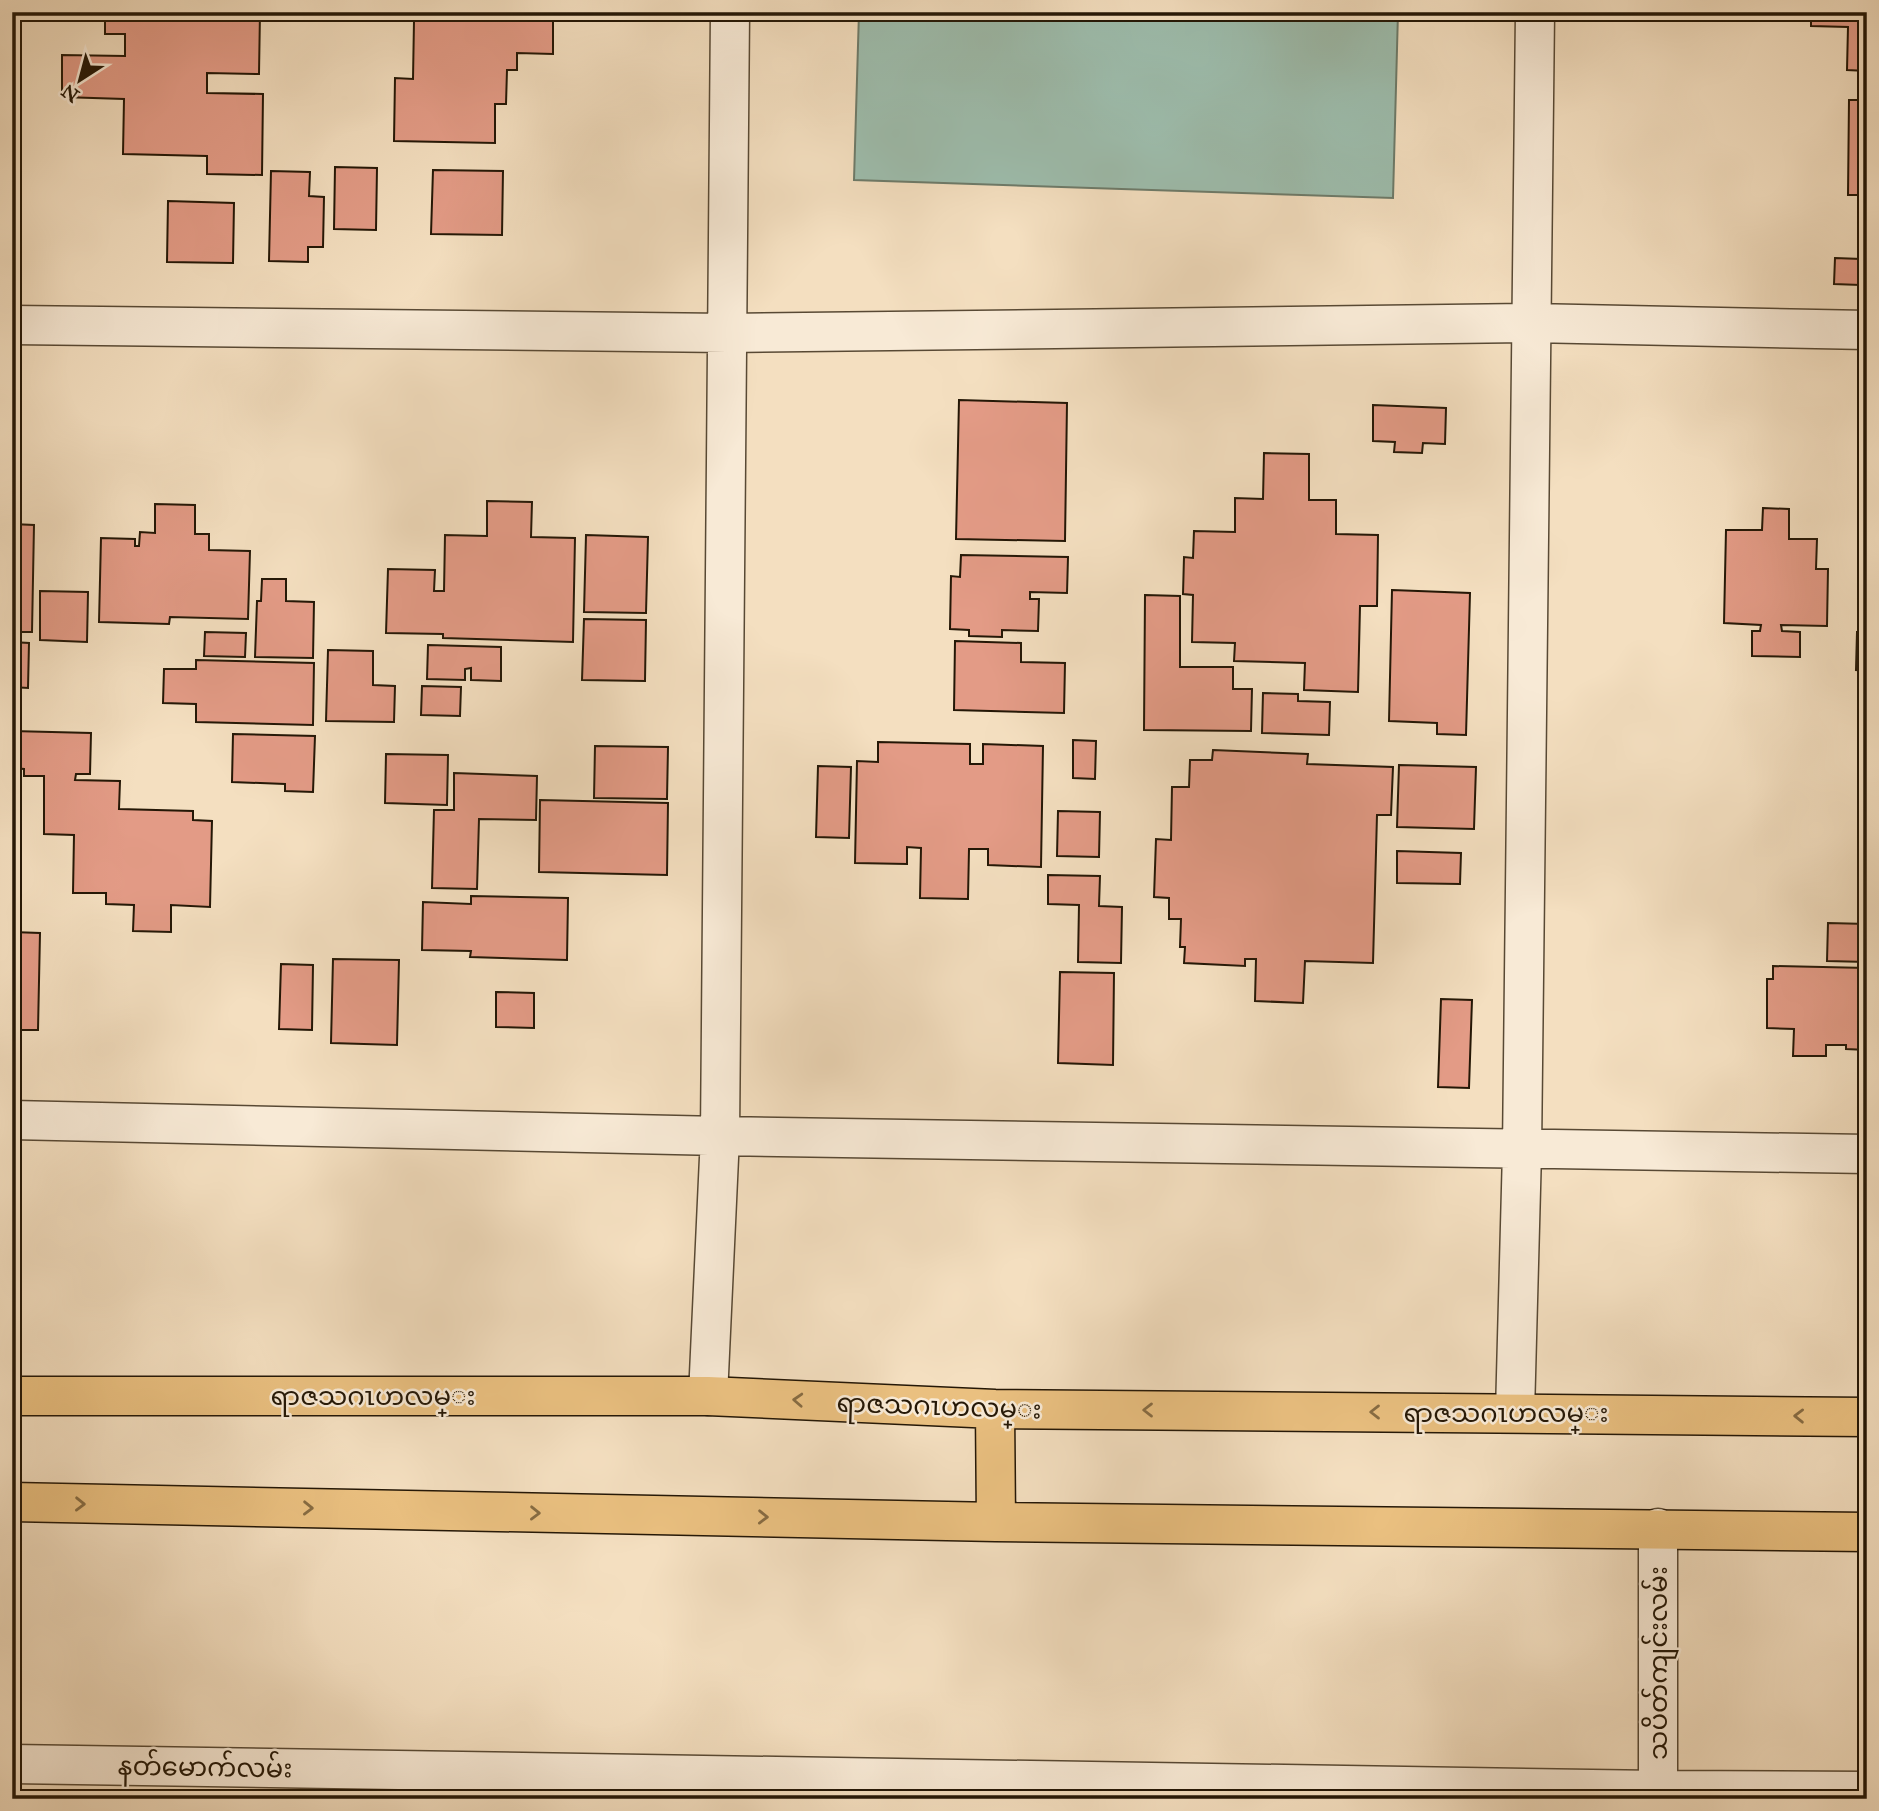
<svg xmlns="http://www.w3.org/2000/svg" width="1879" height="1811" viewBox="0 0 1879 1811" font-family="'IM FELL Great Primer','Noto Sans Myanmar',serif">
<rect width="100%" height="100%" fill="#f4dfc0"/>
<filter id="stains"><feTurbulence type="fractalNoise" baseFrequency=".00286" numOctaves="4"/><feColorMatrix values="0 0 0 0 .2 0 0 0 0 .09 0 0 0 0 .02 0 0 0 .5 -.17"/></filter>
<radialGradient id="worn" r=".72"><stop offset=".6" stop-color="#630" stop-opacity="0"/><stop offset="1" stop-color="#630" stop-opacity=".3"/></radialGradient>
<!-- water -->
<path fill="#9dbdad" stroke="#6d7b6a" stroke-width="2" d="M859,12h539l-5,186 -539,-18z"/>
<!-- building -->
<path fill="#e39b86" stroke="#241706" stroke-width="2" d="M105,12h155l-1,62 -52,-1v20l56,1 -1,81 -55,-1v-18l-84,-2 1,-55 -62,-2v-42l63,1v-22h-20z
M385,12h168v42l-36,-1v17h-10l-1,34h-11v39l-101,-2 1,-63 18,1 1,-58 -29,-1z
M1811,12h56v59l-20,-1 1,-43 -37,-1z
M1849,100h18v81l-6,-1v15h-13z
M335,167l42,1 -1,62 -42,-1z
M433,170l70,1 -1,64 -71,-1z
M271,171l39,1 -1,24 15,1 -1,50h-15v15l-39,-1z
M168,201l66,2 -1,60 -66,-1z
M1835,258l26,1 -1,26 -26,-1z
M959,400l108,3 -2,138 -109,-2z
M1373,405l73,3 -1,36 -22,-1 -1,10 -28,-1 1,-10 -22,-1z
M1264,453l45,1v46h27v34l42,1 -1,71h-17l-2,86 -54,-2 1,-27 -71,-2 1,-18 -43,-1 1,-47 -10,-1 1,-37 9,1 1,-27 41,1v-34l28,1z
M487,501l45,1 -1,35 44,1 -2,104 -130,-4v-4l-57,-1 2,-64 47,1 -1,21h10l1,-56 42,1z
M155,504l40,1v29h14v16l41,1 -2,68 -78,-2 -1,7 -70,-2 2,-84 34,1v7h4l1,-14 15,1z
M1763,508l26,1v30h28l-1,30h12l-1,57 -46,-1 1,6 18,1v25l-48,-1v-25h8l1,-6 -37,-2 2,-93h36z
M12,524l22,1 -2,107h-20z
M586,535l62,2 -2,76 -62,-1z
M961,555l107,2 -1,36 -37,-1v7h9l-1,32 -36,-1v7l-33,-1v-6l-19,-1 1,-53 9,1z
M1858,571h9v47h-9z
M262,579h24v22l28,1 -1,56 -58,-1 2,-56h4z
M1392,590l78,3 -4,142 -29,-1v-11l-48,-2z
M40,591l48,1 -1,50 -47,-2z
M1145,595l35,1v71h53v22h19l-1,42 -107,-1z
M584,619l62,1 -1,61 -63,-1z
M205,632l41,1 -1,24 -41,-1z
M1857,632h10v39l-11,-1z
M955,641l66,2v19l44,1 -1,50 -110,-3z
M12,642l17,1 -1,45 -16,-1z
M428,645l73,2v34l-30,-1v-12l-6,1v11l-38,-1z
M328,650l45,1v34l22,1 -1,36 -68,-1z
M196,660l118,3 -1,62 -117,-3v-18l-33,-1 1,-34h32z
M422,686l39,1 -1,29 -39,-1z
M1263,693l35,1v7l32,1 -1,33 -67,-2z
M12,731l79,2 -1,41h-14l-1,6 45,1 -1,28 74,2v9l19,1 -2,86 -39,-2v27l-38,-1 1,-26 -28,-1v-11h-33l1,-58 -30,-1v-58h-20v-7l-12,-1z
M233,734l82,2 -2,56 -28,-1v-7l-53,-2z
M1073,740l23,1 -1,38 -22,-1z
M878,742l92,2v20h13v-20l60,2 -2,121 -53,-2v-16h-19l-1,50 -48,-1 1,-50 -14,-1v17l-52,-1 2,-102 21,1z
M595,746l73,1 -1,52 -73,-1z
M1213,750l95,4 -1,10 86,3 -2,48h-14l-4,148 -68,-2 -2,42 -48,-2 1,-42h-11v7l-61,-3 1,-16h-5l1,-28h-12v-21l-15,-1 2,-58 15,1 1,-53h17l1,-27h22z
M386,754l62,1 -1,50 -62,-2z
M1399,765l77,2 -2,62 -77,-2z
M818,766l33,1 -2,71 -33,-1z
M454,773l83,3 -1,44 -57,-1 -2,70 -45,-1 2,-78h20z
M540,800l128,3 -1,72 -128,-3z
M1058,811l42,1 -1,45 -42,-1z
M1397,851l64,2 -1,31 -63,-1z
M1048,875l52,1 -1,30 23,1 -1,56 -43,-1 1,-57 -31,-1z
M471,896l97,2 -1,62 -97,-3 1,-6 -49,-1 1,-48 48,2z
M1828,923l39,1v38l-40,-1z
M12,932l28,1 -2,97h-26z
M333,959l66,1 -2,85 -66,-2z
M281,964l32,1 -1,65 -33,-1z
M1773,966l94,2v82l-21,-1v-4h-20v11h-33l1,-27 -27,-1v-49h6z
M1060,972l54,1 -1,92 -55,-2z
M496,992l38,1v35l-38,-1z
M1441,999l31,1 -3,88 -31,-1z"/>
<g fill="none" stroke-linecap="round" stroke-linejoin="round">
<defs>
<path id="minor" d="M12,325l715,8 804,-10 336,7
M12,1120l708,16 1147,18
M708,1396l12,-260 10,-1124
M1515,1413l7,-262 13,-1139
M1658,1528v271
M12,1764l1646,26 209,1"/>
<path id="primary" d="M12,1396h696l287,13 872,8
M995,1409l1,113
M12,1502l984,20 871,10"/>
</defs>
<!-- minor casing -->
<use href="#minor" stroke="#584934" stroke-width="41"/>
<!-- primary casing -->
<use href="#primary" stroke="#241706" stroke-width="41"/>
<!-- minor -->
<use href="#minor" stroke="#f8ead6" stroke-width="38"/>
<!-- primary -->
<use href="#primary" stroke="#eac080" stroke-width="38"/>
</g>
<!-- one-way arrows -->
<defs><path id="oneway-chevron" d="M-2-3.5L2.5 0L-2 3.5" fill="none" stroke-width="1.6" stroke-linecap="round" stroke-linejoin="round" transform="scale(1.75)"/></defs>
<g stroke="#876c43">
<use href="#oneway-chevron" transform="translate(798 1400) rotate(-177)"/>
<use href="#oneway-chevron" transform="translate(1148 1410) rotate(-180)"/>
<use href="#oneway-chevron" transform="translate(1375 1412) rotate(-180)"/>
<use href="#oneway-chevron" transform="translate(1799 1416) rotate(-179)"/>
<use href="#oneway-chevron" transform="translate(80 1504) rotate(1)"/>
<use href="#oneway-chevron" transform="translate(308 1508) rotate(1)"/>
<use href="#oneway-chevron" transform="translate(535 1513) rotate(1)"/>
<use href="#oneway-chevron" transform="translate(763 1517) rotate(1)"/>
</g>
<g text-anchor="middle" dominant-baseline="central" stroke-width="5" stroke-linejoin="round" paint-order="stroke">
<!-- street labels -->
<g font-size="26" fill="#241706" stroke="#f8ead6">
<text x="373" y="1396">ရာဇသဂၤဟလမ္း</text>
<text transform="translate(939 1406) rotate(2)">ရာဇသဂၤဟလမ္း</text>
<text x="1506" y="1413">ရာဇသဂၤဟလမ္း</text>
<text transform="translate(1658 1663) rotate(-90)">သပိတ်ကျင်းလမ်း</text>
<text transform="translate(205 1767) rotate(1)">နတ်မောက်လမ်း</text>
</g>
</g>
<!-- margin -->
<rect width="1879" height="1811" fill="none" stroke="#f4dfc0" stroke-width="42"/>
<rect x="14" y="14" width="1851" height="1783" fill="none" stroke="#241706" stroke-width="3.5"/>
<rect x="21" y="21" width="1837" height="1769" fill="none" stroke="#241706" stroke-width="2"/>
<!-- north arrow -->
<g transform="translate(80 80) rotate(216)" stroke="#f8ead6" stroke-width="5" paint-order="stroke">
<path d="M0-5L12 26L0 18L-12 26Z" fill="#241706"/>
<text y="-10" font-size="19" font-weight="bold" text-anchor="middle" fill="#241706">N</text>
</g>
<rect width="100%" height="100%" filter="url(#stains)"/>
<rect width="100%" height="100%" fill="url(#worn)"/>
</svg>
